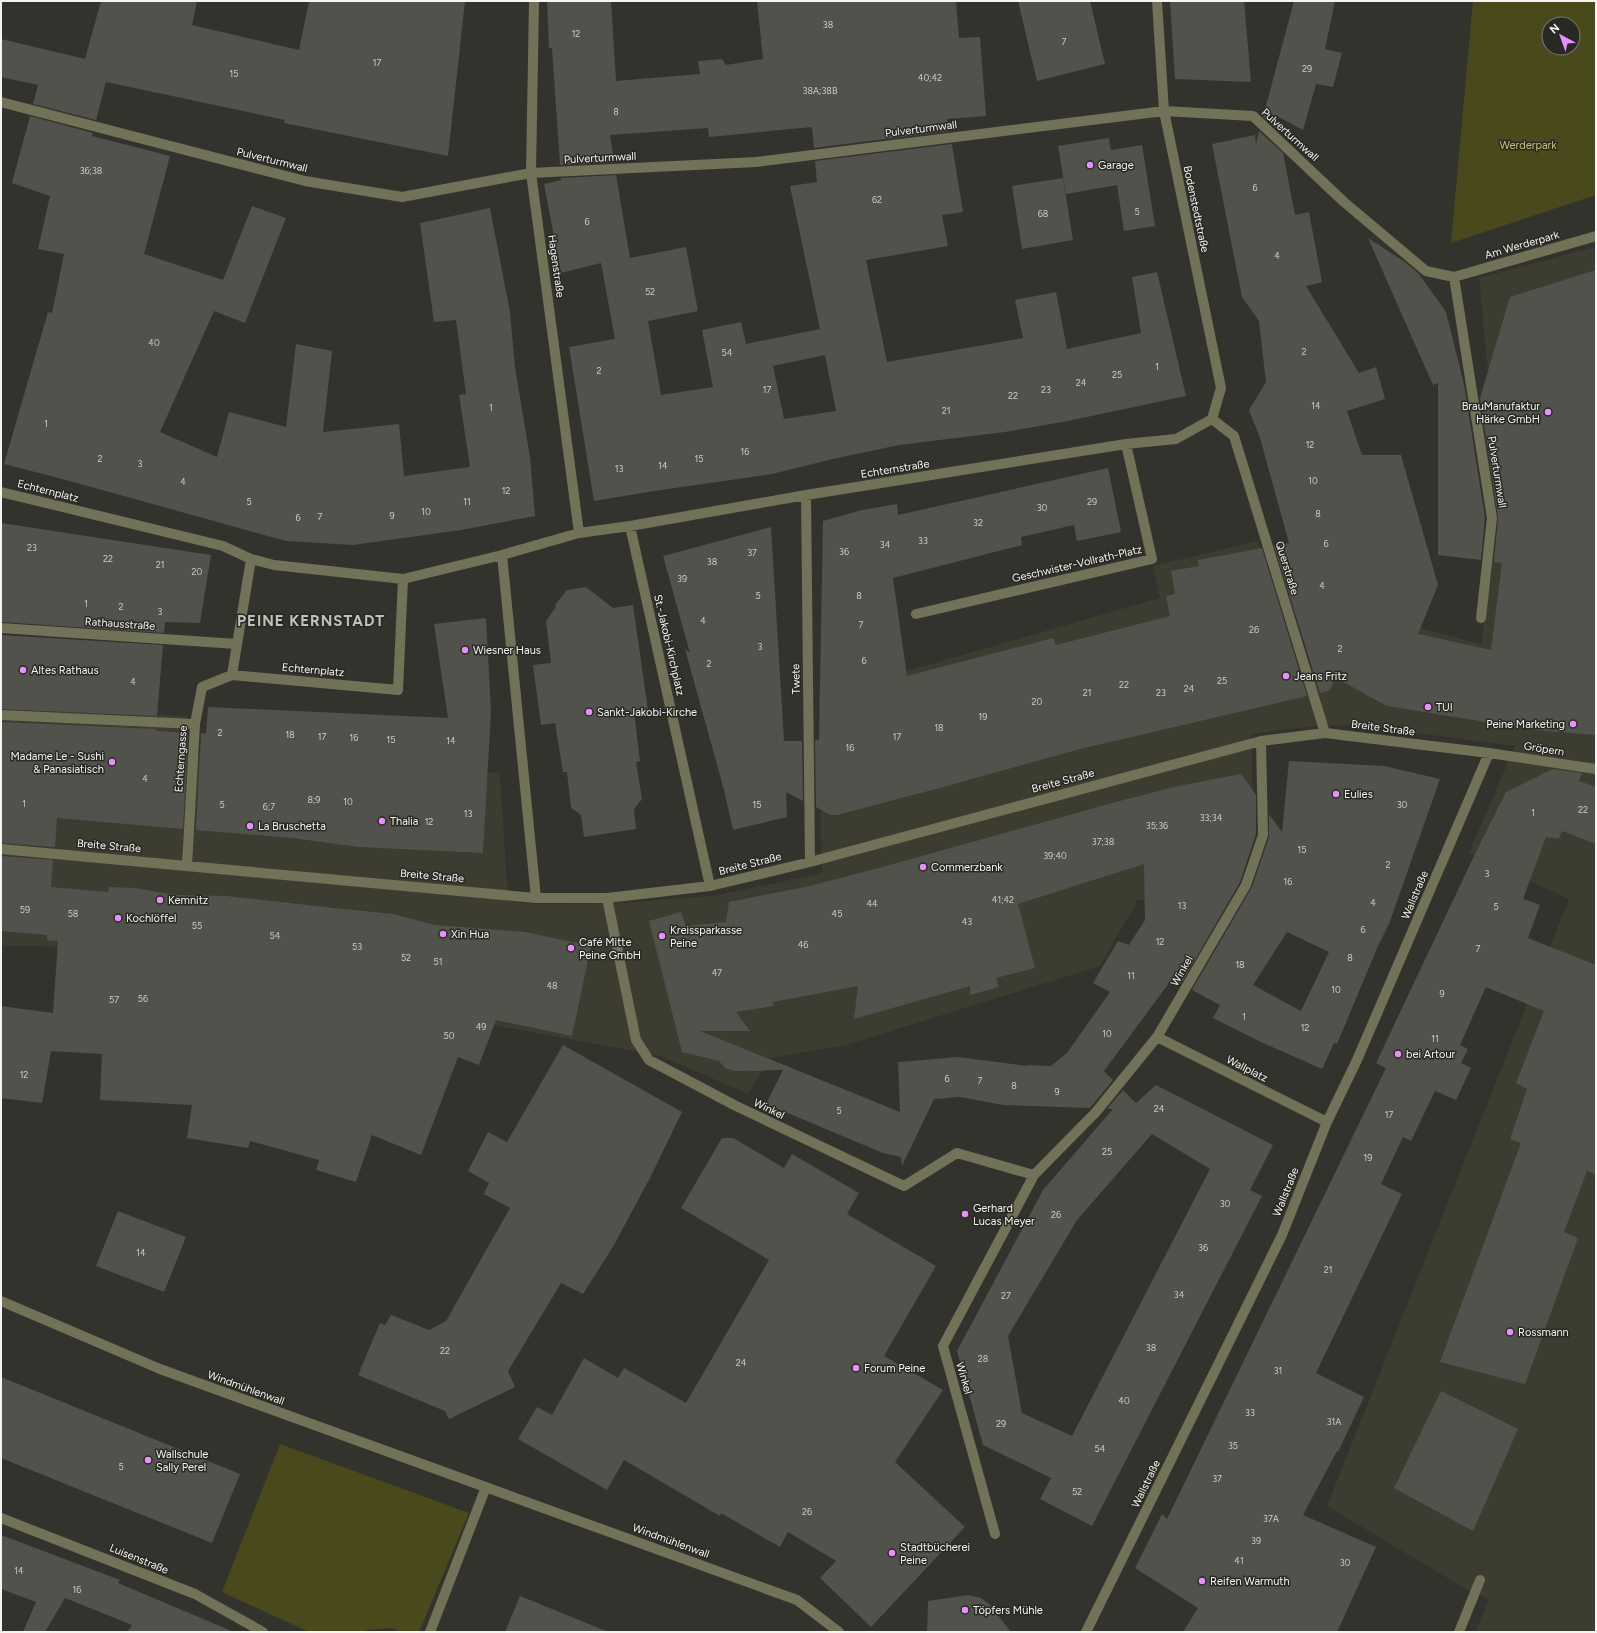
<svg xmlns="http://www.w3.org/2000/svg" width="1597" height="1633" viewBox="0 0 1597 1633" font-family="Figtree,sans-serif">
<rect width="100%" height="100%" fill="#33332d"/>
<!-- built -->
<path fill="#3c3c30" d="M1596,247v1385h-121l14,-33 -23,-10 -139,-83 242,-607 -100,-46 46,-107 -159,-21 -43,1 -62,8 3,97 -25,66 -91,3 -38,66 -254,79 -75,13 -23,36 -87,-38 -561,-104 -58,-6h-41v-238l186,8 -3,38 316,19 8,128 28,3 85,-1 92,-7 110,-23 -2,-36 -2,-150 95,-18 246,-71 -7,-32 104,-25 42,137 78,-61 104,27 21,-142 -5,-36 -18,-188z"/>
<!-- green -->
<path fill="#49491b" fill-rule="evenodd" d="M1473,1h123v194l-145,48zM1549,24h24v24h-24z
M280,1444l189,69 -50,119h-18l-9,-4 -25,2 -8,2h-50l-87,-40z"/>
<!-- building -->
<path fill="#51524b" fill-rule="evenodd" d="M101,1h96l-5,24 107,25 10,-49h156l-17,155 -164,-33 1,-3 -179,-38 -10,38 -63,-16 5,-19 -37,-8v-38l84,20z
M547,1h64l5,80 84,-7 -2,-13 24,-2 4,6 37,-6 -6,-58h199l3,37 21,-1 6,79 -39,3 2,12 -135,17 -2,-21 -103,10 -1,-9 -98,7 4,27 -54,3 -8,-117h-3z
M1018,1h72l15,63 -68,17z
M1170,1h74l7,81 -76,-3z
M1294,1h41l-10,48 17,4 -9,34 -17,-3 -13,46 -28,-15 4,16 -16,-14z
M30,116l63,17 -1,3 78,20 -26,98 79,26 29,-74 34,12 -41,105 -31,-12 -54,121 57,25 12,-45 57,15 10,-83 36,7 -9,81 76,-8 5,52 66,-9 -11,-72 7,-1 -10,-74 -22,2 -14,-99 70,-15 20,104 5,56 15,89 5,59 -74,14 -108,15 -67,-4 -220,-61 -62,-16 44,-152 4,1 12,-59 -26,-5 12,-53 -38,-13z
M1259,131l24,22 12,62 14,-3 13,70 -16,4 53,87 17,-6 9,32 -38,12 15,44h39l37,130 -20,49 73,16 11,-87 -8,-1 4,-45 -18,-119 30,-101 86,-27v465l-60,-5 -149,-24 -51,-28 -7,13 -9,2 -46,-147 15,-3 -29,-105 -11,-28 17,-28 -7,-61 -17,-24 -30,-153 43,-9 1,9z
M1109,138l2,12 31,-5 13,81 -31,5 -7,-46 -51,9 -8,-48z
M952,144l11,68 -21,3 6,31 -82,14 21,102 136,-24 -8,-38 41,-8 11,57 74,-16 -9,-56 25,-5 29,124 -118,25 -63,11 -106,13 -66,14 -61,15 -118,17 -60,10 -25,-154 46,-8 -14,-76 -40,10 -17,-89 17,-4v-2l55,-3 14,83 56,-11 12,64 -50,10 13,74 52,-8 -11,-57 39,-8 5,22 74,-15 -30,-143 27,-4 -2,-21zM825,355l11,56 -52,8 -11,-53z
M1063,178l10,62 -51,9 -10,-63z
M1368,238l37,24 14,12 27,38 18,72 21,134 -4,42 -43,-5v-172l-5,2z
M1108,468l13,64 -44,9 -3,-16 -53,12 1,8 -129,33 14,98 146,-38 3,7 114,-29 -4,-20 9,-2 -4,-23 28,-5 -1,-6 64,-12 45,148 -227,53 -148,41 -95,25h-7l-14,-8 -1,-67h4l4,-219 39,-11 35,-6 1,11z
M1,523l210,32 -11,68 -35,-1 -1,11 -163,-11z
M771,527l13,214h18l1,60 -17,-9 1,25 -54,13 -9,-40 -39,-141 5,4 -27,-97z
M586,587l27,21 20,-3 15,105 -14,2 6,49 -4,1 6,37 -8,10 2,20 -52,8 -3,-22 -10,-7 -4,-36h-4l-8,-49 -14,2 -8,-60 18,-2 -5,-42 10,-14 -1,-2 12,-15z
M486,618l5,93 -8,142 -124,-6 -67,-9 -96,-8 5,-97 5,1 2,-27 240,11 -14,-94z
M1,635l162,10 -6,71 -156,-7z
M1,722l155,7v2l32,2 -5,96 -126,-11 -2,29 -54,-4z
M1289,761l95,5 56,13 -51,145 -11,22 -41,98 -3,-1 -12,26 -61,-27 -48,-24 7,-13 -28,-15 60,-103 17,-50v-23l13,18zM1287,932l42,20 -28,59 -48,-26z
M1553,769l29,4 -3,8 17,6v57l-34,-13 -3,8 -13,-2 -23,62 17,6 -12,33 68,27v210l-9,-4 -23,61 14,6 -53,146 -85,-22 81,-219 -11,-4 17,-50 -11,-6 28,-72 -58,-24 -26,58 8,4 -7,14 10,5 -15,32 -21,-9 -24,50 -8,-4 -22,47 21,10 -86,179 48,24 -26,55 -1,-1 -34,64 73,32 -39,85h-154l15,-24 -63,-40 27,-54 5,5 219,-451 -10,-5 98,-207 32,-64z
M1241,774l15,21v39l-16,48 -59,102 -9,-5 -68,92 9,9 -23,28 -87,-3 -43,-8 -26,2 -32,67 -1,-9 -18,-4 -117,-49 17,-34 -49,1 -9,-3 -6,-7 -37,-9 -33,-131 32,-9 5,14 40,-4 3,-20 81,-16 72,-19 245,-68 51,-13zM1144,864l1,56 -16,25 -11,-4 -25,42 17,9 -43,61 -16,13 -24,-1v1l-69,-9 -60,5 2,50 -200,-81h50l-14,-19 37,-6v-4l85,-16 -4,33 116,-33v9l29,-8 -3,-9 39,-10 -17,-64z
M1,856l52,4 -2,27 57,5 1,-5 26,1 41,7 51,1 107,12 59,6 42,11 90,7 66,14 -19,90 -76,-16 -17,45 -21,-8 -37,98 -49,-20 -16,47 -40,-12 3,-10 -69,-19 -2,7 -61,-10 5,-33 -92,-5 2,-46 -51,-3 -9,52 -41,-5v-92l52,7 5,-72 -11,-1v-5l-46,-4z
M563,1045l119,67 -31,64 -37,69 -31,49 -22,-11 -53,88 7,16 -66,32 -4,-8 -87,-36 22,-52 5,2 6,-10 38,15 17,-9 64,-113 -26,-14 5,-11 -21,-12 20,-39 19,10z
M1156,1085l117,60 -23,45 12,6 -170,330 -52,-27 11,-21 -68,-33 -26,-94 86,-161 70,-81h-6l16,-19 13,13zM1152,1134l58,35 -138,267 -50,-23 -14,-77 69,-116z
M722,1138h11l51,30 8,-14 67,39 -12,21 89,52 -52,90 59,34 -48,72 70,65 -94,100 -51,-49 16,-17 -48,-29 -8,15 -59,-34 -1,3 -96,-56 -17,30 -89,-51 19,-32 15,8 32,-57 34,20 6,-10 62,35 83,-143 -88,-52z
M118,1211l68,26 -22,55 -68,-26z
M1,1377l239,97 -28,69 -211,-85z
M1441,1391l77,38 -45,102 -79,-43z
M1,1535l119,45 -2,3 116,49h-107l5,-7 -67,-27 -20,34h-22l13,-30 -35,-13z
M968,1595l13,3 9,7 21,27h-84l1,-31z
M520,1596l86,35v1h-101z"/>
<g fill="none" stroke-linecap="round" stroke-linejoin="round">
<!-- minor -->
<path stroke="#717257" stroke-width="10" d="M534,1l-3,172 48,360
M1157,1l7,110 57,277 -9,31
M1,102l304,79 97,16 129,-24 225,-11 408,-51 89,5 91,86 82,69 28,6 142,-41
M1454,277l38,241 -11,100
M1212,419l22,17 91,297
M1,492l222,54 28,13
M806,495l4,367
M630,526l80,360
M502,555l34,343
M403,579l-5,111 -166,-15 19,-116 23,6 129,14 99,-24 77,-22 51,-7 176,-31 320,-51 50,-5 36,-20
M916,614l236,-55 -26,-115
M1,628l236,16
M1,715l194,9
M1,849l535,49h71l103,-12 100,-24 451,-121 64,-8 164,20 107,16
M187,865l8,-141 7,-37 30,-12
M607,898l29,142 13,20 87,46 168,80 53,-33 77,22
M1157,1037l170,85
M1,1301l159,68 637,231 42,32
M1,1518l194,76 68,38
M995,1534l-52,-188 91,-171 62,-63 61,-75 89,-152 17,-50 -2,-94
M430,1632l56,-145
M1086,1632l196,-397 45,-113 30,-62 132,-307
M1459,1632l21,-52"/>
</g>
<!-- markers -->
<g fill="#e88eff" stroke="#292923" stroke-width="1.5">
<circle cx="1090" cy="165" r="4"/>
<circle cx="1548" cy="412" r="4"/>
<circle cx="465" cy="650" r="4"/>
<circle cx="23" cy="670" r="4"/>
<circle cx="1286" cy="676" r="4"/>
<circle cx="1428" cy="707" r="4"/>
<circle cx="589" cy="712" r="4"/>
<circle cx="1573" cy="724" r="4"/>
<circle cx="112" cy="762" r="4"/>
<circle cx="1336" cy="794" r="4"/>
<circle cx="382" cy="821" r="4"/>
<circle cx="250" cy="826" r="4"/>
<circle cx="923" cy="867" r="4"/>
<circle cx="160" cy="900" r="4"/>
<circle cx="118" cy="918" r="4"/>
<circle cx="443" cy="934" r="4"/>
<circle cx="662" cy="936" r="4"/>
<circle cx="571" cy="948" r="4"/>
<circle cx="1398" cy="1054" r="4"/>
<circle cx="965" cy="1214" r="4"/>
<circle cx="1510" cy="1332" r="4"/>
<circle cx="856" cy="1368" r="4"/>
<circle cx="148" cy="1460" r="4"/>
<circle cx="892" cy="1553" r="4"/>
<circle cx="1202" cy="1581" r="4"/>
<circle cx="965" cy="1610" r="4"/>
</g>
<g text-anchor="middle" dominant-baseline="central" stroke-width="3" stroke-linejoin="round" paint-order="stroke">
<!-- number labels -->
<g font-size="9" fill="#cbccc7">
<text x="828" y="24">38</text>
<text x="576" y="33">12</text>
<text x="1064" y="41">7</text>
<text x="377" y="62">17</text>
<text x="1307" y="68">29</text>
<text x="234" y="73">15</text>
<text x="930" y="77">40;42</text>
<text x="820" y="90">38A;38B</text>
<text x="616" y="111">8</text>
<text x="91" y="170">36;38</text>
<text x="1255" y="187">6</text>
<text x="877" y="199">62</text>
<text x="1137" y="211">5</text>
<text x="1043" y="213">68</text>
<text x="587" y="221">6</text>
<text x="1277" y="255">4</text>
<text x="650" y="291">52</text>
<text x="154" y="342">40</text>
<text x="1304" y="351">2</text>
<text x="727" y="352">54</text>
<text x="1157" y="366">1</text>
<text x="599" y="370">2</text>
<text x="1117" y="374">25</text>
<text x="1081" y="382">24</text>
<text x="767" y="389">17</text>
<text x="1046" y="389">23</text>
<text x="1013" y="395">22</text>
<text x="1316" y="405">14</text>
<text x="491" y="407">1</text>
<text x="946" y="410">21</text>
<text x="46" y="423">1</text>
<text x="1310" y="444">12</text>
<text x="745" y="451">16</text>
<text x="100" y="458">2</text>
<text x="699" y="458">15</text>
<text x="140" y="463">3</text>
<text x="663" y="465">14</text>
<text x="619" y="468">13</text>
<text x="1313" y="480">10</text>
<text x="183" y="481">4</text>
<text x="506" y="490">12</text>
<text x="249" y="501">5</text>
<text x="467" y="501">11</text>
<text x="1092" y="501">29</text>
<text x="1042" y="507">30</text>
<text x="426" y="511">10</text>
<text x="1318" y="513">8</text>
<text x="392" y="515">9</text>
<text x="320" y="516">7</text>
<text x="298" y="517">6</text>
<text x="978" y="522">32</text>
<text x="923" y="540">33</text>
<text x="1326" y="543">6</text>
<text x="885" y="544">34</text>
<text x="32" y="547">23</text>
<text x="844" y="551">36</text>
<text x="752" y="552">37</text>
<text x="108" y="558">22</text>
<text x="712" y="561">38</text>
<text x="160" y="564">21</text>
<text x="197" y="571">20</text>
<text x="682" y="578">39</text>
<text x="1322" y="585">4</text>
<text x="758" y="595">5</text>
<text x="859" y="595">8</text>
<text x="86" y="603">1</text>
<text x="121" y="606">2</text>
<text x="160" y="611">3</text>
<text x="703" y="620">4</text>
<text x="861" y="624">7</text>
<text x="1254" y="629">26</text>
<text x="760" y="646">3</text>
<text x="1340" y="648">2</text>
<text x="864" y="660">6</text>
<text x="709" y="663">2</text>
<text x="1222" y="680">25</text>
<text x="133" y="681">4</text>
<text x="1124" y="684">22</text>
<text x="1189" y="688">24</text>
<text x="1087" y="692">21</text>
<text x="1161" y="692">23</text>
<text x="1037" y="701">20</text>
<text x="983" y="716">19</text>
<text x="939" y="727">18</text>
<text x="220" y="732">2</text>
<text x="290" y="734">18</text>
<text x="322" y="736">17</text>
<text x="897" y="736">17</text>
<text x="354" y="737">16</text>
<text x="391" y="739">15</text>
<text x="451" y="740">14</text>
<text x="850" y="747">16</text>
<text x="145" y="778">4</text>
<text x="314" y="799">8;9</text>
<text x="348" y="801">10</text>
<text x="24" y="803">1</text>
<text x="222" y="804">5</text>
<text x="757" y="804">15</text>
<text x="1402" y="804">30</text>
<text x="269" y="806">6;7</text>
<text x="1583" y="809">22</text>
<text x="1533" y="812">1</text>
<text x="468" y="813">13</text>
<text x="1211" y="817">33;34</text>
<text x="429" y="821">12</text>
<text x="1157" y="825">35;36</text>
<text x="1103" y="841">37;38</text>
<text x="1302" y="849">15</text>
<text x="1055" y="855">39;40</text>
<text x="1388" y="864">2</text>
<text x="1487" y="873">3</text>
<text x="1288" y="881">16</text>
<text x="1003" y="899">41;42</text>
<text x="1373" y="902">4</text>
<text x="872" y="903">44</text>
<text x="1182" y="905">13</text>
<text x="1496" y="906">5</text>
<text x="25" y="909">59</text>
<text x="73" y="913">58</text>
<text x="837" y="913">45</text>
<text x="967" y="921">43</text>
<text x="197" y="925">55</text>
<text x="1363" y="929">6</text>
<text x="275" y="935">54</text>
<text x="1160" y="941">12</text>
<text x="803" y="944">46</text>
<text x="357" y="946">53</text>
<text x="1478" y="948">7</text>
<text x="406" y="957">52</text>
<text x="1350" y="957">8</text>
<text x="438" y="961">51</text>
<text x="1240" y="964">18</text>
<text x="717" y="972">47</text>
<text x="1131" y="975">11</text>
<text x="552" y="985">48</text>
<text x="1336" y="989">10</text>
<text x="1442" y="993">9</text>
<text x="143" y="998">56</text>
<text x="114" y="999">57</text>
<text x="1244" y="1016">1</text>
<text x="481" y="1026">49</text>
<text x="1305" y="1027">12</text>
<text x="1107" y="1033">10</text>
<text x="449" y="1035">50</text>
<text x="1435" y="1038">11</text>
<text x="24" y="1074">12</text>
<text x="947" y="1078">6</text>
<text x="980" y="1080">7</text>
<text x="1014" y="1085">8</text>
<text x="1057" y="1091">9</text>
<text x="1159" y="1108">24</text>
<text x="839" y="1110">5</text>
<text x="1389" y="1114">17</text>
<text x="1107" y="1151">25</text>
<text x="1368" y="1157">19</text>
<text x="1225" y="1203">30</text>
<text x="1056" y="1214">26</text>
<text x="1203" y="1247">36</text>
<text x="141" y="1252">14</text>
<text x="1328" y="1269">21</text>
<text x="1179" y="1294">34</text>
<text x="1006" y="1295">27</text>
<text x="1151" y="1347">38</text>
<text x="445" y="1350">22</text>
<text x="983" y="1358">28</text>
<text x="741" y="1362">24</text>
<text x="1278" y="1370">31</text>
<text x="1124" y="1400">40</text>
<text x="1250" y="1412">33</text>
<text x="1334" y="1421">31A</text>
<text x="1001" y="1423">29</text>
<text x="1233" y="1445">35</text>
<text x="1100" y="1448">54</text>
<text x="121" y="1466">5</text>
<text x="1217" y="1478">37</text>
<text x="1077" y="1491">52</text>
<text x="807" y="1511">26</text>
<text x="1271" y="1518">37A</text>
<text x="1256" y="1540">39</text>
<text x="1239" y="1560">41</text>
<text x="1345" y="1562">30</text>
<text x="19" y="1570">14</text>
<text x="77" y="1589">16</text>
</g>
<!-- street labels -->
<g font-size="11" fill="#f4f4f0" stroke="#292923">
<text transform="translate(921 129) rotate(-7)">Pulverturmwall</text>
<text transform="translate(1290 135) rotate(42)">Pulverturmwall</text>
<text transform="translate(600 158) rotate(-3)">Pulverturmwall</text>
<text transform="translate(272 160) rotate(14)">Pulverturmwall</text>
<text transform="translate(1196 209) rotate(78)">Bodenstedtstraße</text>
<text transform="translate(1522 245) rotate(-16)">Am Werderpark</text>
<text transform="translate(556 266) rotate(82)">Hagenstraße</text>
<text transform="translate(895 469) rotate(-9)">Echternstraße</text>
<text transform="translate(1497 472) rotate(81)">Pulverturmwall</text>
<text transform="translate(48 491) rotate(14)">Echternplatz</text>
<text transform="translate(1077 564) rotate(-13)">Geschwister-Vollrath-Platz</text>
<text transform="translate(1287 568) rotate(73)">Querstraße</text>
<text transform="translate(120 624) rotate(4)">Rathausstraße</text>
<text transform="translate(669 645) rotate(77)">St.-Jakobi-Kirchplatz</text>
<text transform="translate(313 670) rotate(5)">Echternplatz</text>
<text transform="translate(796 679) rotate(-91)">Twete</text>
<text transform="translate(1383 728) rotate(7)">Breite Straße</text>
<text transform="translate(1544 749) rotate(9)">Gröpern</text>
<text transform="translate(181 759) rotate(-86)">Echterngasse</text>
<text transform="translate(1063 781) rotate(-15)">Breite Straße</text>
<text transform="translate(109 846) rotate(5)">Breite Straße</text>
<text transform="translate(750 864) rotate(-14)">Breite Straße</text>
<text transform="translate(432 876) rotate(5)">Breite Straße</text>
<text transform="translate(1415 895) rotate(-67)">Wallstraße</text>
<text transform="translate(1182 971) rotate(-60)">Winkel</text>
<text transform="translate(1247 1069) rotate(27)">Wallplatz</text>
<text transform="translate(769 1109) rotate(26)">Winkel</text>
<text transform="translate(1286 1192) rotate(-68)">Wallstraße</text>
<text transform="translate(964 1378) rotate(74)">Winkel</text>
<text transform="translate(246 1388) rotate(20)">Windmühlenwall</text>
<text transform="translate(1146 1484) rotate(-64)">Wallstraße</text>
<text transform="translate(671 1541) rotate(20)">Windmühlenwall</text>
<text transform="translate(139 1559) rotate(22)">Luisenstraße</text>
</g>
<!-- park labels -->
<g font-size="11" fill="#c6c767" stroke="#292923">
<text x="1528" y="145">Werderpark</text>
</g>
<!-- poi labels -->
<g font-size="11" fill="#f4f4f0" stroke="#292923" text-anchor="start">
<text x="1098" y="165">Garage</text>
<text x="1540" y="406" text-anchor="end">BrauManufaktur<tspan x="1540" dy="13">Härke GmbH</tspan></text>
<text x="473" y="650">Wiesner Haus</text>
<text x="31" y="670">Altes Rathaus</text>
<text x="1294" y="676">Jeans Fritz</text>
<text x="1436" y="707">TUI</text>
<text x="597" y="712">Sankt-Jakobi-Kirche</text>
<text x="1565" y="724" text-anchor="end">Peine Marketing</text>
<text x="104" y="756" text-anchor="end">Madame Le - Sushi<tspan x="104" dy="13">&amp; Panasiatisch</tspan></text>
<text x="1344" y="794">Eulies</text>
<text x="390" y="821">Thalia</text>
<text x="258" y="826">La Bruschetta</text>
<text x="931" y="867">Commerzbank</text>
<text x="168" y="900">Kemnitz</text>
<text x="126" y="918">Kochlöffel</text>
<text x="670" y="930">Kreissparkasse<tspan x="670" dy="13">Peine</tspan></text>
<text x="451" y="934">Xin Hua</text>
<text x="579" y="942">Café Mitte<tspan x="579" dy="13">Peine GmbH</tspan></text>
<text x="1406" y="1054">bei Artour</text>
<text x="973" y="1208">Gerhard<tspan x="973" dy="13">Lucas Meyer</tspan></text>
<text x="1518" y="1332">Rossmann</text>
<text x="864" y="1368">Forum Peine</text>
<text x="156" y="1454">Wallschule<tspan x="156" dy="13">Sally Perel</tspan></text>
<text x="900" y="1547">Stadtbücherei<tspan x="900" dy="13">Peine</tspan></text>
<text x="1210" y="1581">Reifen Warmuth</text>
<text x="973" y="1610">Töpfers Mühle</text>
</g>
<!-- district labels -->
<g font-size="15" font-weight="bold" letter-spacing="1" fill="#c0c1ba" stroke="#292923">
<text x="311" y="621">PEINE KERNSTADT</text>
</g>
</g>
<!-- border -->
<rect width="1597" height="1633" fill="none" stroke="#f4f4f0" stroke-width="4"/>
<!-- north arrow -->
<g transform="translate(1561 36) rotate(319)"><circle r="19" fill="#292923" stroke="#7a7a75"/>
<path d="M0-3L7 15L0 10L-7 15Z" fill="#e88eff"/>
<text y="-6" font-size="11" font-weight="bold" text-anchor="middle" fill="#f4f4f0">N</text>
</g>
</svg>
